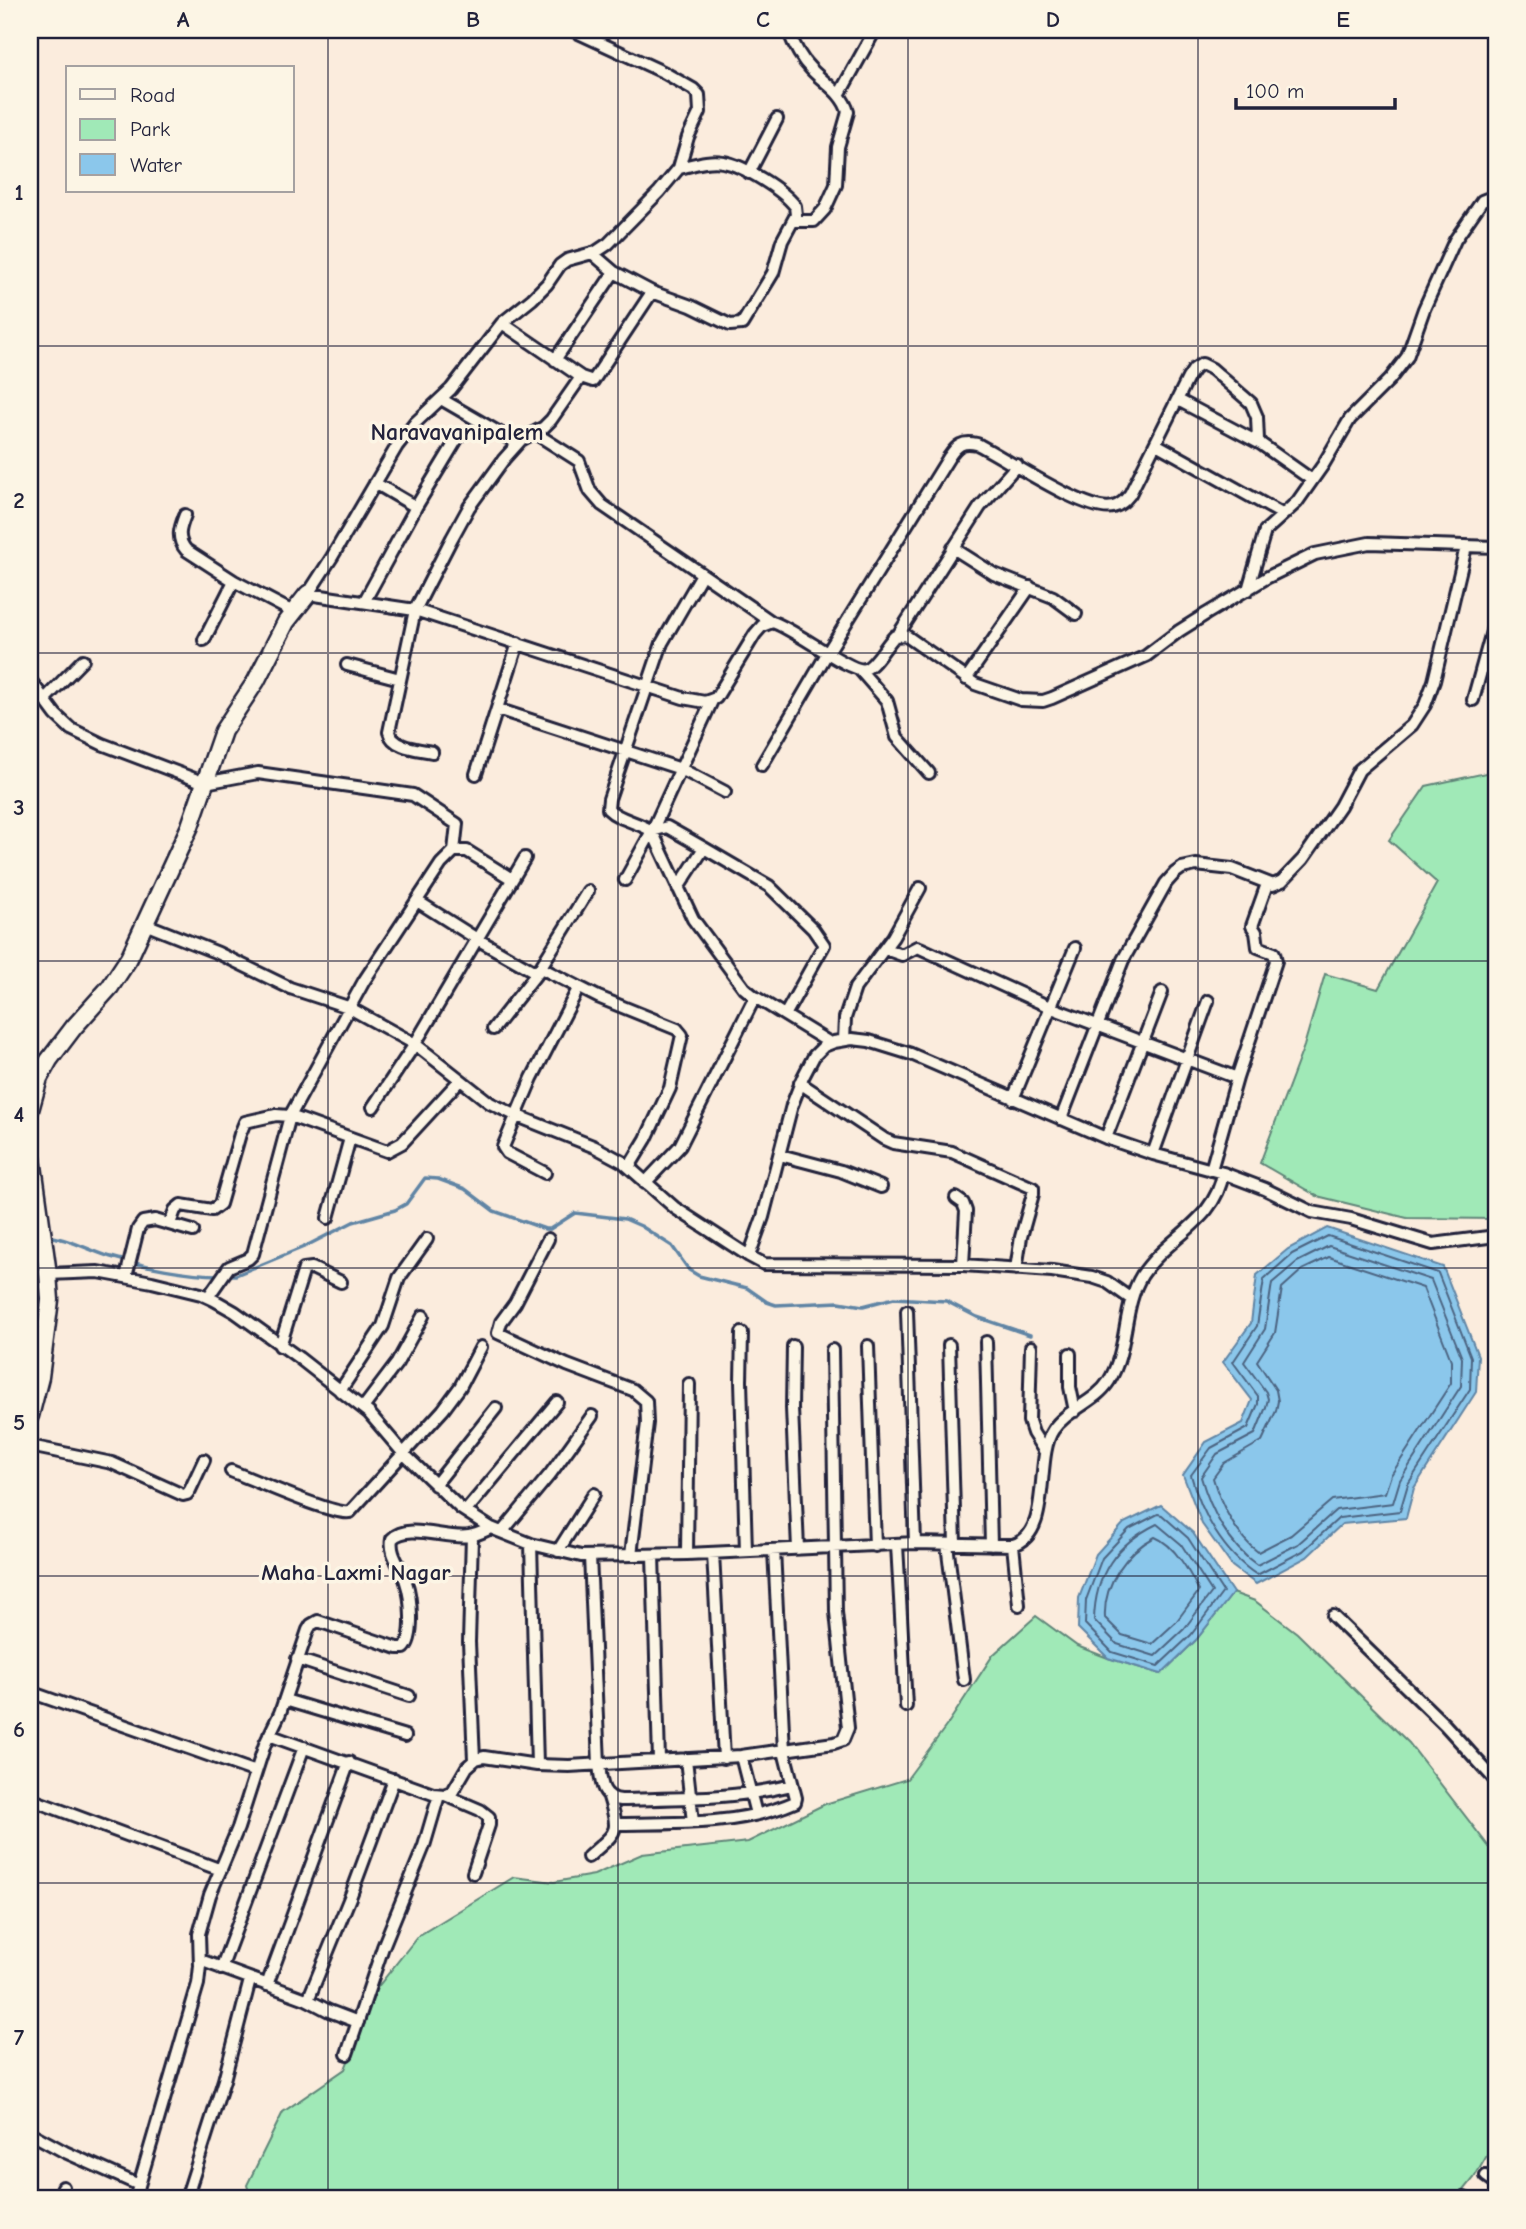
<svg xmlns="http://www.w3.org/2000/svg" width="1526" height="2229" viewBox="0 0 1526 2229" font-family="'Comic Neue',sans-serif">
<rect width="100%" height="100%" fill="#fbecdd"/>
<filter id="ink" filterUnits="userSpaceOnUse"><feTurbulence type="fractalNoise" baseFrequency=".0143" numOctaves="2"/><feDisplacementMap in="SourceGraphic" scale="14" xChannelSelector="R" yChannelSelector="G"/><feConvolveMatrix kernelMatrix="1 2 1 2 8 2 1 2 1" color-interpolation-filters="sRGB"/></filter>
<g filter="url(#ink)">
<!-- green -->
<path fill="#a0e9b7" stroke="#618679" stroke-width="2" d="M1496,748v471l-89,-1 -90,-22 -57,-33 44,-117 21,-72 53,15 59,-106 -48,-43 37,-54 60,-13z
M1233,1593l22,8 42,32 112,110 87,113v284l-22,38 -17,21h-1206l-4,-14 36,-73 62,-43 32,-81 41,-52 96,-59 40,5 40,-7 48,-21 106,-12 77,-38 82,-25 40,-54 46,-70 43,-39 41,30 31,12 53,16 35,-34z"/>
<!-- water -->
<path fill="#8bc7eb" stroke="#6185a5" stroke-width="2" d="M1327,1228l116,39 35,89 -2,36 -62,96 -8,30 -64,6 -35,33 -51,27 -24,-18 -30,-42 -19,-49 23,-33 37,-19 9,-23 -29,-38 28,-39 6,-48 31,-26z
M1161,1505l32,28 40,60 -37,47 -35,34 -53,-16 -30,-30 1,-30 17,-44 28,-31z"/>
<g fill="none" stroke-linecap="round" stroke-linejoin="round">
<!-- shore -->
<path stroke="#4c6481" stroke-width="2" d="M1328,1236l110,37 33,84 -1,32 -62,95 -8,27 -61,7 -36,33 -46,24c-34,-22 -56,-62 -66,-100l20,-27 37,-20 10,-24v-8l-25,-34 24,-36 7,-47 28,-25z
M1329,1246l102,34 31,78 -1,28 -61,94 -7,23 -57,7 -38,34 -41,21c-28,-19 -47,-56 -56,-88l16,-23 38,-20 11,-27 2,-8 -2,-7 -22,-30 21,-33 7,-46 25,-21z
M1329,1257l94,31 28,72v23l-60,92 -6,18 -53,7 -41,35 -33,17c-21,-15 -38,-49 -45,-74l11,-15 38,-22 14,-30 2,-10 -2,-11 -19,-29 18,-28 7,-45 20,-18z
M1158,1514l4,1 26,23 35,54 -32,43 -33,31 -46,-14 -27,-28 1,-24 16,-42 27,-29z
M1157,1524l24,20 31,48 -28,37 -29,27 -38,-12 -23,-24c1,-46 22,-76 63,-96z
M1155,1537c20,8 35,36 44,54l-23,31 -24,22 -30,-9 -17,-17c-2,-34 21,-66 50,-81z"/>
<!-- stream -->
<path stroke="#6185a5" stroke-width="3.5" d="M48,1236c23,3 42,15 63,21 31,9 78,18 109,18
M228,1275h8l68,-28 49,-25 42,-12 11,-6 19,-26 13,1 27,10 29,22 51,18h5l25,-16 50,6 16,7 31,20 17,24 10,6 48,12 20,14 9,3 63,-3 24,4 31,-8 52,3 31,16 53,18"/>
<defs>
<path id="street" d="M572,30l91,42 30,17 6,6 1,17 -12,25 -9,31 -20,24 -51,52 -12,8 -29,8 -7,5 -13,19 -15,15 -30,24 -51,66 -36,34 -18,23 -65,111 -24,37 107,16 268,88 22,4 11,-4 39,-64 7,-8 10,-4c20,5 80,52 93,47 10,-3 22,-26 30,-33l10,-1 70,49 46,16 22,1 9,-3 94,-42 33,-25 27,-17 62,-37 47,-23 54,-11 127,4
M788,30c5,13 13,29 23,39 13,14 32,24 37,43l-10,35 -2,38 -11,24 -11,12h-19
M839,95l36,-65
M749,173l28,-54
M592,253l22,19 38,20 39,14 39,19 12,-1 31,-51 9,-32 14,-26 -1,-9c-12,-16 -52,-41 -72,-44 -14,-3 -30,3 -44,6
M502,323l79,54 12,4 59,-89
M555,360l59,-88
M441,399l76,44
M1178,400l83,44
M535,433l44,28 11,30 12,14 170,117
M1156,444l126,70
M375,483l41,24 41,-68
M185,515c-5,13 -9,23 1,35l48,31 59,31
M953,548l41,26 59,23 23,17
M702,574l-40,69 -53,156 -1,10c11,11 30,13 44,22l41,88 51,69 11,9 75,46
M1248,590l17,-59 32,-29 26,-37 27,-46 40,-40 17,-22 17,-48 31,-69 27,-39 5,-2h9
M364,602l52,-95
M898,635l82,-128 37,-42
M204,640l30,-59
M347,665l53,14
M860,670l27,31 10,36 32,36
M966,679l64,-92
M30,680l26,35 15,14 31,15 103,39 53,-10 155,22 44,29 -3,27
M44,700l39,-40
M1473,700l23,-83
M497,709l184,60 44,23
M432,752c-15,-3 -39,-4 -43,-20l26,-122 37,-72 17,-31 35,-48 17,-19 23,-13 7,-7 30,-43
M762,765l66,-113 121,-195c8,-12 13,-16 28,-13 27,13 110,70 136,63 8,-2 12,-7 17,-13l58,-116 6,-9 8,-5 10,5 39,34 6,14 1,23 3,4 51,36
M476,774l42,-131
M652,831l15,-4 37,21 -26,40
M704,848l65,38 44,43 11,16 -39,70
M525,858l-110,186 75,59 25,12 80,32 28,15 52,46 74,48 15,8 199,1 89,6 40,6 15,5 24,17
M625,880l27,-49 60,-130
M417,901l60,38 60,34
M145,924l73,29 72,35 58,19 67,37 -42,63
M885,949l17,6 15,-8 3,1 132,60 185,70
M541,968l57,29 79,32 5,6 -12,53 -24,51 -17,28
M493,1029l44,-56 51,-82
M844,1040l1,-22 10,-30 38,-51 27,-49
M800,1083l84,56 9,4 59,9 81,36v6l-12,43 -5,32
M1013,1099l62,-151
M1061,1119l62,-159 43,-77 9,-10 7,-5 14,-3 36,4 41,16 9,-4 21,-22 37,-53 19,-36 53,-45 13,-20 9,-24 32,-134
M1106,1138l56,-146
M1153,1154l55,-153
M780,1155l61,16 40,16
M1211,1170l26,-92 39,-117 -2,-8 -16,-6 -2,-15 -4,-6 15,-42
M545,1173l-38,-20 -4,-6 29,-69 47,-91
M645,1183l35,-37 75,-149
M956,1198l7,5 3,8 -3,54
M328,1218l22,-80
M170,1224l5,-14 6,-5 31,5 8,-6 20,-70 5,-12 31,-7 14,1 97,35 15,-8 58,-63
M548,1239l-33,64 -14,19 -3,11 69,32 66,25 13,11 1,22 -16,132
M749,1256l14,-39 29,-112 11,-28 11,-21 10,-10 10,-4 18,-3 17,2 42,13 195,84 47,16 70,19 42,16 47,23 39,7 82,25 63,-8
M48,1274l50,-2 54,10 49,12 13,6 21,12 64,46 70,55 35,41 56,54 31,20 40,16 50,12 106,-2 228,-11 98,2c40,-11 21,-87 40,-115 14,-21 42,-27 56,-49 20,-32 13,-74 33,-106 25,-38 74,-54 81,-102
M126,1277l12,-48 5,-7 12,-2 38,11
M208,1297l21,-30 19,-8 5,-5 37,-138 74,-135 77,-117 13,-13h13l45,28
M907,1311l8,232
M30,1330l15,5
M742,1333l-1,48 5,170
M986,1342l5,203
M949,1345l6,199
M280,1346l24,-77 8,-1 29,14
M793,1346l-1,62 6,141
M868,1346l7,200
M1031,1347l-2,74 4,12 12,19
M1070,1354v33l5,24
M340,1391l43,-65 16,-48 28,-39
M363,1408l34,-45 26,-47
M30,1446l82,17 71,32 4,-1 3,-4 14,-30
M231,1471c21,8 103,45 119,41l93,-102 17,-23 21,-40
M435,1485l61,-77
M466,1511l91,-109
M502,1532l49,-59 41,-57
M472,1536l-3,106 5,118
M531,1544l6,221
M947,1544l17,136
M897,1545l9,161
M1013,1545l6,60
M558,1551l36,-57
M713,1553l11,205
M687,1554l2,-170
M653,1555l6,205
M590,1556l9,208c2,17 2,34 22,36 57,-2 115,-1 171,-15
M1333,1616l112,109 51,56
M297,1659l112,37
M30,1692l226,80
M285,1700l120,36
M269,1735l164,59 12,1 8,-4 14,-24 9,-8 8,-2 53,8 32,1 172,-10 93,-13 9,-3 5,-12 -12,-116 -4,-262
M741,1756l15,58
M686,1759l7,63
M445,1795l35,15 9,7v8l-16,48
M30,1799l191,71
M616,1824c60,-1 124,2 179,-22l1,-4 -12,-47 -10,-201
M588,1857c28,-26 33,-22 21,-60
M200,1960l106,39 23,12 29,11
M221,1969l83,-222
M267,1985l82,-223
M308,2000l43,-105 43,-116
M347,2054l36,-107 41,-101 15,-51
M30,2133l35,19 74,33
M1486,2176l10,7
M1464,2198l2,1
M58,2199l5,-12
M135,2199l63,-215 2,-18 -1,-32 11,-39 28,-67 27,-84 15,-31 28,-83 3,-5 7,-4 79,27h7c11,-10 7,-52 2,-66 -4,-15 -17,-27 -14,-43 16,-17 55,1 77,-3 8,-1 15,-5 22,-8
M186,2199l38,-119 26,-100"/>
<path id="secondary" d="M30,1110l9,-32 10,-18 25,-33 36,-40 19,-29 61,-132 33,-95 33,-50 30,-59 22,-28
M30,1144l18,130 2,26 -10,77 -10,39"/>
</defs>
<!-- street casing -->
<use href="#street" stroke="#22223b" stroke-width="16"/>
<!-- secondary casing -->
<use href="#secondary" stroke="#22223b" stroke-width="21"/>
<!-- street -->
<use href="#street" stroke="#fcf5e5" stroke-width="10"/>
<!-- secondary -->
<use href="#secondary" stroke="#fcf5e5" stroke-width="16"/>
</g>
</g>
<!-- grid -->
<path fill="none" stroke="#22223b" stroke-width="2" stroke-opacity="0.55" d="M328,30v2169M618,30v2169M908,30v2169M1198,30v2169M30,346h1466M30,653h1466M30,961h1466M30,1268h1466M30,1576h1466M30,1883h1466"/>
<g text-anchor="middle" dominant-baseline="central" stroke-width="7" stroke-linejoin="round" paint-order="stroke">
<!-- neighbourhood labels -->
<g font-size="23" font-weight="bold" fill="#22223b" stroke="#fcf5e5">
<text x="356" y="1572">Maha Laxmi Nagar</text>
</g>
<!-- quarter labels -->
<g font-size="24" font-weight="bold" fill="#22223b" stroke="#fcf5e5">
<text x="457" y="432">Naravavanipalem</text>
</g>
</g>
<!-- margin -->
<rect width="1526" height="2229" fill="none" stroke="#fcf5e5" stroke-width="77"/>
<!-- legend -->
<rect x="66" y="66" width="228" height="126" fill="#fcf5e5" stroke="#a5a1a1" stroke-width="2"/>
<rect x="80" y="89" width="35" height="10" fill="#fcf5e5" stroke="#a5a1a1" stroke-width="2"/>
<text x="130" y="102" font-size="21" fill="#22223b">Road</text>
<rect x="80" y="119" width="35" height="21" fill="#a0e9b7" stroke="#a5a1a1" stroke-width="2"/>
<text x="130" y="136" font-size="21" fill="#22223b">Park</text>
<rect x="80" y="154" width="35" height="21" fill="#8bc7eb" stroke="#a5a1a1" stroke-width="2"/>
<text x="130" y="172" font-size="21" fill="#22223b">Water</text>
<!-- scale -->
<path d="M1236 98v10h159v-10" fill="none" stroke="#22223b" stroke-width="3.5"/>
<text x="1246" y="98" font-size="21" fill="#22223b" stroke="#fcf5e5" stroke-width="5" paint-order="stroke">100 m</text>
<rect x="38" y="38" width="1450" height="2152" fill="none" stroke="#22223b" stroke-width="2.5"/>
<g font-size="23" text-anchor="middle" font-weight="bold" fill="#22223b">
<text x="183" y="27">A</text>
<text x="473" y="27">B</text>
<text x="763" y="27">C</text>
<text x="1053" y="27">D</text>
<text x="1343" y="27">E</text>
<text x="19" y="200">1</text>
<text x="19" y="508">2</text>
<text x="19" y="815">3</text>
<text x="19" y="1122">4</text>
<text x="19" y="1430">5</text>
<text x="19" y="1737">6</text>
<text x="19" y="2045">7</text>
</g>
</svg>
